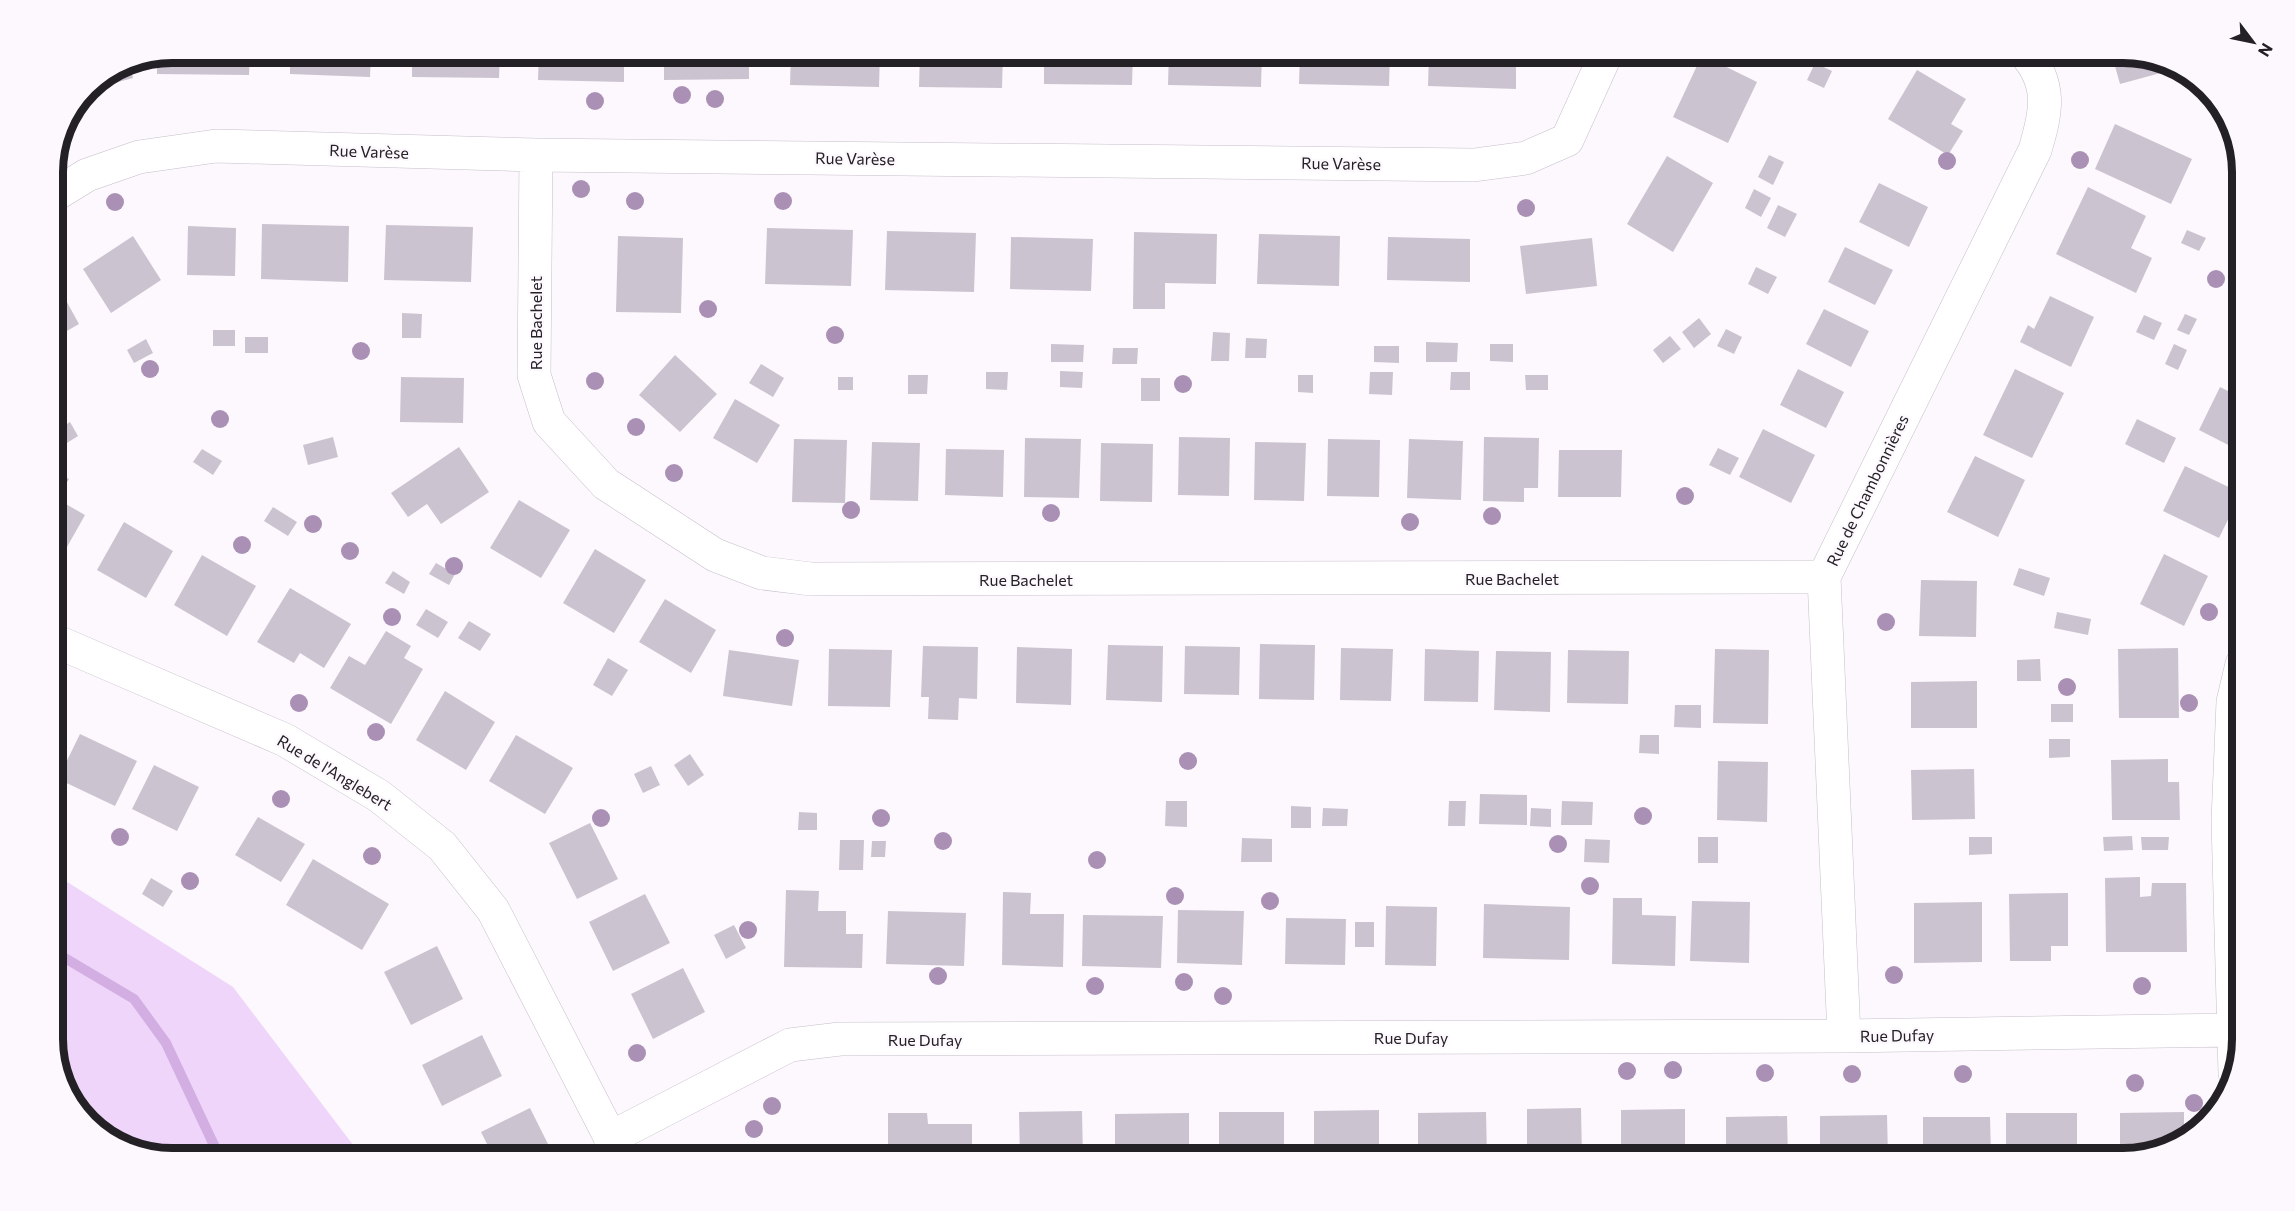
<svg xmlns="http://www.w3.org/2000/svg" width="2295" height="1211" viewBox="0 0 2295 1211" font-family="Commissioner,sans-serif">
<rect width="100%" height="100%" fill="#fcf8fd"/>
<!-- green -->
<path fill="#eed5f9" d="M53,873l180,114 130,171h-192l-52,-12 -46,-40 -20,-58z"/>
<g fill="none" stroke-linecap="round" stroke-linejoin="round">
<!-- stream -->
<path stroke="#d2aee2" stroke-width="10" d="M53,951l81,48 32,44 54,115"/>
</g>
<!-- building -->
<path fill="#ccc3d1" d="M172,52h78l-1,23 -92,-1v-19z
M290,52h81l-1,25 -80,-3z
M412,52h88l-1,26 -87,-1z
M539,52h85v30l-86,-2z
M664,52h85v27l-85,1z
M791,52h89l-1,35 -89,-2z
M920,52h83l-1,36 -83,-1z
M1044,52h89l-1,33 -88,-1z
M1169,52h93l-1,35 -93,-2z
M1300,52h90l-1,34 -90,-2z
M1429,52h87v37l-88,-3z
M2111,52h13l55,16 -59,16z
M1702,55l55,27 -29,61 -55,-26z
M126,61h3l4,17 -48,13z
M1815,63l17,8 -8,17 -17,-8z
M1917,70l49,29 -15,25 12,7 -15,24 -60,-36z
M2115,124l77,35 -21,45 -76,-35z
M1769,155l15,7 -11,23 -15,-8z
M1667,156l46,27 -40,69 -46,-28z
M1879,183l49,24 -19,40 -50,-25z
M2088,187l58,29 -15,32 21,10 -16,35 -80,-39z
M2242,188v19l-7,-4z
M1754,189l17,9 -10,19 -16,-9z
M1778,205l19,9 -12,23 -18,-9z
M262,224l87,2 -1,56 -87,-3z
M386,225l87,2 -2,55 -87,-2z
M188,226l48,2 -1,48 -48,-1z
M767,228l86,2 -2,56 -86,-2z
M2187,230l19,8 -7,13 -18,-8z
M887,231l89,2 -2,59 -89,-2z
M1134,232l83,2 -1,50 -51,-1v26h-32z
M1259,234l81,2 -1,50 -82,-2z
M133,236l28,44 -50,33 -28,-44z
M618,236l65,2 -2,75 -65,-1z
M1011,237l82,2 -2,52 -81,-2z
M1388,237l82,2v43l-83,-2z
M1592,238l5,48 -71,8 -6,-48z
M1845,247l48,23 -18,35 -47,-23z
M1756,267l21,10 -9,17 -20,-10z
M57,284l22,40 -26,15v-52z
M2050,296l44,21 -23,50 -51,-25 8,-17 6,4z
M1824,309l45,22 -18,36 -45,-23z
M402,313l20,1 -1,24h-19z
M2185,314l12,5 -8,16 -12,-5z
M2144,315l18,8 -8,17 -18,-8z
M1699,318l12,16 -17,14 -12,-16z
M1726,329l16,8 -8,17 -17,-8z
M213,330h22v16h-22z
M1213,332l17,1 -1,28h-18z
M1670,336l11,13 -18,14 -10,-13z
M245,337h23v16h-23z
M1246,338l21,1 -1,19h-21z
M146,339l7,14 -19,10 -7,-13z
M1426,342l32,1 -1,19h-31z
M1051,344l33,1 -1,17h-32z
M1490,344h23v18l-23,-1z
M2174,344l13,6 -9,20 -13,-6z
M1374,346h25v17l-25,-1z
M1113,348h25l-1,16h-25z
M675,355l42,39 -37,38 -41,-37z
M761,364l23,14 -11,19 -24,-14z
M1798,369l46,23 -18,36 -46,-23z
M2015,369l49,24 -32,65 -49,-23z
M1060,371l23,1 -1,16 -22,-1z
M986,372h22l-1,18 -21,-1z
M1370,372h23l-1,23 -23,-1z
M1451,372h19v18h-20z
M908,375h20l-1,19h-19z
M1298,375h15v18l-15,-1z
M1525,375h23v15h-22z
M401,377l63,1 -1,45 -63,-1z
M838,377h15v13h-15z
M1141,378h19v23h-19z
M53,385l10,15 -10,7z
M2220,387l22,11v54l-43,-22z
M735,399l45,26 -23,38 -44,-25z
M2137,419l39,19 -12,25 -39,-19z
M70,422l8,14 -19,12 -6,-15z
M1763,429l52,26 -24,48 -52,-26z
M333,437l5,20 -30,8 -5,-20z
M1179,437l51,1 -1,58 -51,-1z
M1484,437l55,1 -1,50h-14v14l-41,-1z
M1025,438l56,1 -2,59 -55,-1z
M794,439l53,1 -2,63 -53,-1z
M1328,439l52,1 -1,57 -52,-1z
M1409,439l54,2 -2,59 -54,-2z
M872,442l48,1 -2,58 -48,-1z
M1255,442l51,1 -2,58 -50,-1z
M1101,443l52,1 -1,58 -52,-1z
M459,447l30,45 -48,32 -14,-20 -19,13 -17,-24z
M1718,448l21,10 -9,17 -21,-10z
M202,449l20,12 -9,14 -20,-13z
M946,449l58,1 -1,47 -58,-2z
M1559,450h63l-1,47h-63z
M1975,456l50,24 -27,57 -51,-25z
M2185,466l56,27 -22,45 -56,-27z
M53,470l16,9 -12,20 28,16 -27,48 -5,-3z
M519,500l51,30 -29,48 -51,-30z
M273,507l24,15 -9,14 -24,-15z
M124,522l49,29 -27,47 -49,-28z
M595,549l51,31 -32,53 -51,-30z
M2164,554l44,22 -24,50 -44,-22z
M202,555l54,31 -29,50 -53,-31z
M436,563l19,11 -6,11 -20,-11z
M2019,568l31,10 -6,18 -31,-11z
M393,571l17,11 -6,12 -19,-11z
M1921,580l56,1 -1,56 -57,-1z
M290,588l61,36 -27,44 -24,-15 -6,10 -37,-21z
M665,599l51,31 -25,43 -52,-31z
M426,609l22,13 -10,16 -22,-13z
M2057,612l34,7 -3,16 -34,-7z
M469,621l22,13 -11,17 -22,-13z
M386,631l25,15 -7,12 19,11 -32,55 -61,-36 19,-32 16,9z
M1260,644l55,1 -1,55 -55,-1z
M1108,645l55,1 -1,56 -56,-2z
M923,646l55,1 -1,52 -18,-1 -1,22 -30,-1 1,-22h-8z
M1185,646l55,1 -1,48 -55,-1z
M1017,647l55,2 -1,56 -55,-2z
M1341,648l52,1 -2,52 -51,-1z
M2178,648l1,70h-60l-1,-69z
M829,649l63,1 -2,57 -62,-1z
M1425,649l54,2 -1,51 -54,-1z
M1715,649l54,1 -1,74 -55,-1z
M729,650l70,10 -7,46 -69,-10z
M1568,650l61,1 -1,53 -61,-1z
M1496,651l55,1 -1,60 -56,-2z
M608,658l20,12 -16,26 -19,-11z
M2040,659l1,22h-24v-21z
M1977,681v47h-66v-46z
M445,691l50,31 -29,48 -50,-30z
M2051,704h22v18h-22z
M1675,705h26v23l-27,-1z
M80,734l57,27 -22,45 -57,-27z
M516,735l57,33 -28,46 -56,-33z
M1640,735h19v19l-20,-1z
M2049,739h21v18l-21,1z
M690,754l14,21 -16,11 -14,-21z
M2168,759v23h11l1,38h-68l-1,-60z
M1718,761l50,1 -1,60 -50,-2z
M154,765l45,22 -22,44 -45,-22z
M651,766l9,19 -17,8 -9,-19z
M1974,769l1,50 -63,1 -1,-50z
M1480,794l47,1v30l-48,-1z
M1166,801h21v26l-22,-1z
M1449,801h17l-1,25h-17z
M1562,801l31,1 -1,23h-31z
M1291,806l20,1v21h-20z
M1323,808l25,1 -1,17h-25z
M1531,808l20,1v18l-21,-1z
M799,812l18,1v17h-19z
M258,817l47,27 -24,38 -46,-27z
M590,823l28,56 -41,20 -28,-56z
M2132,836l1,14 -29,1 -1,-14z
M1698,837h20v26h-20z
M1969,837h23v17l-23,1z
M2141,837h28l-1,13h-26z
M1242,838l30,1v23h-31z
M1585,839l25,1 -1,23 -25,-1z
M840,840h24l-1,30h-24z
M872,841h14l-1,16h-14z
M313,859l76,45 -27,46 -76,-45z
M2140,877v20l11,-1 1,-13h34l1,69h-81l-1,-74z
M151,878l22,13 -10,16 -21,-13z
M786,890l33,1 -1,20h28v23h17l-1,34 -78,-1z
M1003,892l28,1 -1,21h34l-1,53 -61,-2z
M2068,893v53h-17v15h-41l-1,-67z
M645,894l25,49 -57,28 -24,-49z
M1613,898h29v17l34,1 -1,50 -63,-2z
M1692,901l58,1 -1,61 -59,-2z
M1982,902v60l-68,1v-60z
M1484,904l86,3 -1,53 -86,-2z
M1386,906l51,1 -1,59 -51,-1z
M1178,910l66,1 -2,54 -65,-2z
M888,911l78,2 -2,53 -78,-2z
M1083,915l80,1 -2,52 -79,-2z
M1286,918l60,1 -1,46 -60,-1z
M1355,922h19v25h-19z
M734,925l12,23 -20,11 -12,-24z
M437,946l26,53 -52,26 -27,-53z
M683,968l22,44 -52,27 -22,-45z
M482,1035l20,41 -60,30 -20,-41z
M530,1108l25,50h-61l-13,-26z
M1581,1108l1,50h-55v-49z
M1685,1109v49h-64v-48z
M1379,1110v48h-65v-47z
M1082,1111l1,47h-63l-1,-46z
M1219,1112h65v46h-65z
M1486,1112l1,46h-69v-45z
M2184,1112v28l-64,18v-45z
M888,1113h39l1,11h44v34h-84z
M1189,1113v45h-74v-44z
M2006,1113h71v45h-71z
M1887,1115l1,43h-68v-42z
M1787,1116l1,42h-62v-41z
M1923,1117h67l1,41h-68z
M779,1144l8,14h-34z
M849,1151l5,7h-18z"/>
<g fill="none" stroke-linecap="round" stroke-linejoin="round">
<defs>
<path id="street" d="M536,155l-2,220 15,47 57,62 109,71 47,18 49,6 1013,-2
M53,196l34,-21 52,-18 77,-11 320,9 938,10 52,-7 41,-18 40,-88
M53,640l232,100 94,56 63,50 51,64 128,248
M1844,1036l-20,-459 211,-427c11,-37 18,-66 -11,-98
M2235,1073l-7,-252 5,-119 9,-38
M610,1138l180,-93 50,-6 1004,-3 390,-6"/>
</defs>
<!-- street casing -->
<use href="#street" stroke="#c7becb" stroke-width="34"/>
<!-- street -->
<use href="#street" stroke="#fff" stroke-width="33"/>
</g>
<!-- trees -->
<g fill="#aa90b4">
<circle cx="682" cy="95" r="9"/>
<circle cx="715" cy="99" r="9"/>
<circle cx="595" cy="101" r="9"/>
<circle cx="2080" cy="160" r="9"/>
<circle cx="1947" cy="161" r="9"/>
<circle cx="581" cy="189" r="9"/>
<circle cx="635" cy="201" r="9"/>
<circle cx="783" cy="201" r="9"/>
<circle cx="115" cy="202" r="9"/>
<circle cx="1526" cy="208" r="9"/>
<circle cx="2216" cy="279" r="9"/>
<circle cx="708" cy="309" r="9"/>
<circle cx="835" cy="335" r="9"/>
<circle cx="361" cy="351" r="9"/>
<circle cx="150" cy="369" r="9"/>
<circle cx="595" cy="381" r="9"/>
<circle cx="1183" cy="384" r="9"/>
<circle cx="220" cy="419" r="9"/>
<circle cx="636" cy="427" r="9"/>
<circle cx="674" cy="473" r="9"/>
<circle cx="1685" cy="496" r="9"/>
<circle cx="851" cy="510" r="9"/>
<circle cx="1051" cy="513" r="9"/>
<circle cx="1492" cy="516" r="9"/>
<circle cx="1410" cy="522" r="9"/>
<circle cx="313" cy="524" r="9"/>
<circle cx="242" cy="545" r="9"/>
<circle cx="350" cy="551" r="9"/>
<circle cx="454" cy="566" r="9"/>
<circle cx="2209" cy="612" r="9"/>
<circle cx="392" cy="617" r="9"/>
<circle cx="1886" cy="622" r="9"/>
<circle cx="785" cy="638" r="9"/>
<circle cx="2067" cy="687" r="9"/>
<circle cx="299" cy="703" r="9"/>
<circle cx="2189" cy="703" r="9"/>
<circle cx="376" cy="732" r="9"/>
<circle cx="1188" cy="761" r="9"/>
<circle cx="281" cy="799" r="9"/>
<circle cx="1643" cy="816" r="9"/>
<circle cx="601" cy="818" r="9"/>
<circle cx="881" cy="818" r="9"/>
<circle cx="120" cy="837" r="9"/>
<circle cx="943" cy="841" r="9"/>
<circle cx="1558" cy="844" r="9"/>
<circle cx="372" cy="856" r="9"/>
<circle cx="1097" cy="860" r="9"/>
<circle cx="190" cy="881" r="9"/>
<circle cx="1590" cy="886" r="9"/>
<circle cx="1175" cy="896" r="9"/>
<circle cx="1270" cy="901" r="9"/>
<circle cx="748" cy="930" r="9"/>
<circle cx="1894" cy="975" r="9"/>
<circle cx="938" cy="976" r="9"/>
<circle cx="1184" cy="982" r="9"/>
<circle cx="1095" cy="986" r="9"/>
<circle cx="2142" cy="986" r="9"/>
<circle cx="1223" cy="996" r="9"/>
<circle cx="637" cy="1053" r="9"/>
<circle cx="1673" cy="1070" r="9"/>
<circle cx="1627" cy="1071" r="9"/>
<circle cx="1765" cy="1073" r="9"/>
<circle cx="1852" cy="1074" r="9"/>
<circle cx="1963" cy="1074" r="9"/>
<circle cx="2135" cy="1083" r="9"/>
<circle cx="2194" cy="1103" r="9"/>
<circle cx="772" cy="1106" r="9"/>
<circle cx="754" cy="1129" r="9"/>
</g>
<g text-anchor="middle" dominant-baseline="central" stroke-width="4.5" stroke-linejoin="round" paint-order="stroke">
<!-- street labels -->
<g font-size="16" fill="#242126" stroke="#fcf8fd">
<text transform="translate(369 151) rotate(2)">Rue Varèse</text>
<text transform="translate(855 158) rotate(1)">Rue Varèse</text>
<text transform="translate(1341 163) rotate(1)">Rue Varèse</text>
<text transform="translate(535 323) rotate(-90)">Rue Bachelet</text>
<text transform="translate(1867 490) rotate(-64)">Rue de Chambonnières</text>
<text x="1512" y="578">Rue Bachelet</text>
<text x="1026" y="579">Rue Bachelet</text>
<text transform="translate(335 772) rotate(31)">Rue de l'Anglebert</text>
<text transform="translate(1897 1035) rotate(-1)">Rue Dufay</text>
<text x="1411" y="1037">Rue Dufay</text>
<text x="925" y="1039">Rue Dufay</text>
</g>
</g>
<!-- crop -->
<path d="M0 0H2295V1211H0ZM172 63H2123A109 109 0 0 1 2232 172V1039A109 109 0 0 1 2123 1148H172A109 109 0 0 1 63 1039V172A109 109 0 0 1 172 63Z" fill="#fcf8fd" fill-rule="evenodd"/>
<path fill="none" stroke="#242126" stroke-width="8" d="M172 63H2123A109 109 0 0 1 2232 172V1039A109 109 0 0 1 2123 1148H172A109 109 0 0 1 63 1039V172A109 109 0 0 1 172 63Z"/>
<!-- north arrow -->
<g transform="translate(2253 42) rotate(122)" stroke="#fcf8fd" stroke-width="4.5" paint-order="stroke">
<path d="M0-4.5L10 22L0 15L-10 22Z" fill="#242126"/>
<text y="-9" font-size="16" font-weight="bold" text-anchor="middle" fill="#242126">N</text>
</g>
</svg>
